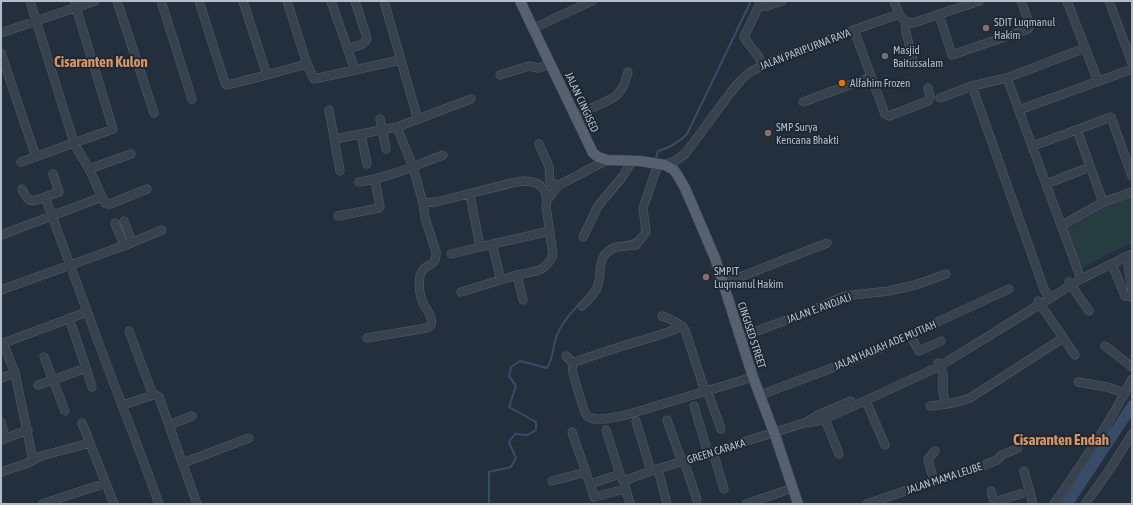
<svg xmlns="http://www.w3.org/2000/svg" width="1133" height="505" viewBox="0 0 1133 505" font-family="'Asap Condensed',sans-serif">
<rect width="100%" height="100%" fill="#242f3e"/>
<!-- green -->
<path fill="#263c3f" d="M1132,197v46l-24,11 -27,15 -14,-40 38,-23z"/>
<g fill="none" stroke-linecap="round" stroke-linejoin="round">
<!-- stream -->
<path stroke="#394c67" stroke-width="2" d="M655,160l3,-9c12,-3 20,-8 29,-17l64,-133
M603,253c8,-14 23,-7 34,-15
M489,504v-32l22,-5 5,-9 -7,-16 6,-8 13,1 8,-5v-8l-27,-15 7,-21 -7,-10 2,-9 9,-6 27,7c7,-11 5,-19 9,-30 4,-13 14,-24 23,-34"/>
<!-- river -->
<path stroke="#394c67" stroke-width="11" d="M1067,504l65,-98"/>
<defs>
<path id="minor" d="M30,1l44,142 15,26 16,34 2,1h3l37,-15
M117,1l37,112
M161,1l31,98
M199,1l26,82 2,2 40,-10 40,-11
M243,1l24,74
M287,1l20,63 7,15 86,-19
M331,1l24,69
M384,1l34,119
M761,1l-17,36 1,2 13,17 5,9
M894,1c4,10 6,21 19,22l66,-22
M1067,1l31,80
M1109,1l23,62
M758,7l9,-1 15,-5
M939,14l13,41 76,-26 2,-4 -9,-24
M905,21l1,11 8,32
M534,28l58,-27
M854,30l31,84 4,2 39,-15 2,-3 -2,-10
M1,33l94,-32
M347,48c7,-1 18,-2 20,-10l-12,-37
M1,53l35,104
M500,75l29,-9 9,2 13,-4
M1007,78l74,201
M972,86l72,203 6,10
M940,98l32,-12 35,-8 78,-30
M803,102l68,-25
M329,110l11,61
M1019,110l113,-41
M575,116l38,-18c10,-7 12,-15 15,-26
M380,119l6,30
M1077,130l26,72
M361,134l6,30
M335,139l62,-12 74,-28
M539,144l10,23 1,14 2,2 8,2
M1033,146l78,-29 21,59
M21,162l92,-33 -39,-128
M665,165l10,-4 10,-7 46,-62 10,-12 9,-8 22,-11 82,-31 45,-16
M89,169l42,-15
M359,182c29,-4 57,-17 84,-27
M1046,184l44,-17
M22,189c7,15 9,13 23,8 14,38 28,76 42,114 23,65 49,128 72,193
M470,194l10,53 70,-16
M45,197l14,-5 -6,-18
M423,203l13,-1 76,-19 12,-2 8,1 6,2 6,5 3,11
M338,216l41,-8 1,-2 -5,-26
M124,221l8,21
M115,223l9,22
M1061,226l42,-24 29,-10
M1,235l101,-38
M583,237l15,-31 25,-30 9,-15
M492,244l9,36
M451,254l29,-7
M1127,256l5,36
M1112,264l13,32 7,1
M1069,282l20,29
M722,284l105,-41
M1,290l125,-45 36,-15
M461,292l56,-17
M523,300l-6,-25c17,-4 28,-2 36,-20l-7,-49 1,-6 12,-15 48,-25
M1038,301l37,54
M582,306c5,-5 12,-11 15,-18 6,-16 -2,-33 19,-41l20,-2 10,-13 -3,-24 15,-44
M662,316c9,3 18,7 23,14l20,61
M129,331l24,64
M910,335l9,16 22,-10
M740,337l61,-22 41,-18 10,-2 37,-4 26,-6 31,-11
M367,338l60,-10 4,-3c3,-11 -8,-17 -10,-28 -2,-6 -2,-15 -1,-21 2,-13 17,-7 16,-24l-11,-34 -2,-15 -10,-36 -16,-40
M3,343l12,30 18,87
M1,344l86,-32
M1105,346l27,21
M566,356l6,6h3c17,-6 34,-12 51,-17 17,-5 40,-11 56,-19
M572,362l1,12 11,36 3,6 7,3h10l22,-4 127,-38
M938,363l5,10v20l3,11
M86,368l6,19
M1,378l14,-5
M1078,382l29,5 18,6
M38,385l15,-5 -9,-23
M707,390l14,39
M760,395l88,-33 35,-15 126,-58
M866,401l19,44
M123,405l30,-10h2l4,2 38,107
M694,406l14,47
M930,406c14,-1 27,-3 40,-8l93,-60
M65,411l-12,-31 33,-12 -17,-50
M823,414l16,40
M667,420l15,42
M636,421l15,50
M1,422l4,17
M807,422l9,-6 35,-15
M82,423l32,81
M169,425l23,-9
M606,430l14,44
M572,432l18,52 30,-10 3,7 28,-10 153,-48 14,-2 7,-2 57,-26 58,-27 141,-87 51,-25
M1,440l27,-10
M713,452l11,37
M684,461l13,39
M183,463l66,-25
M658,469l9,35
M1024,471l9,33
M1,472l27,-9 13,-7 15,-4 34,-9
M552,481l34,-9
M934,481l-6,-21 1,-2 6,-7
M590,484l4,13 32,-8
M625,486l5,18
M991,491l4,13
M994,502l36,-11
M42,504l64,-21
M746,504l47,-16
M867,504l67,-23 43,-13 20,-8 5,-5 16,-7
M1054,504c28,-40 56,-81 78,-125
M1085,504l25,-35 22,-35"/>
<path id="major" d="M520,1l73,152 5,4 9,3 33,1 25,4 9,5 4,6 7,12 30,70 38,119 23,61 22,66"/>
</defs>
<!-- minor casing -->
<use href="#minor" stroke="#565f6c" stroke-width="9"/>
<!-- major casing -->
<use href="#major" stroke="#414a57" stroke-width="11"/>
<!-- minor -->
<use href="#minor" stroke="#38414e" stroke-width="8"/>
<!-- major -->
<use href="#major" stroke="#56606e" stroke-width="10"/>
</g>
<!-- markers -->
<g fill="#8d6e63" stroke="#1d2633" stroke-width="1.5">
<circle cx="986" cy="28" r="4"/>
<circle cx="768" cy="133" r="4"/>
<circle cx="706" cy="277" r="4"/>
</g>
<circle fill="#6b7280" stroke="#1d2633" stroke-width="1.5" cx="885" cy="56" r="4"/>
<circle fill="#e8710a" stroke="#1d2633" stroke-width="1.5" cx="842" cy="83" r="4"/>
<g text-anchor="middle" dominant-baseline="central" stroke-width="3.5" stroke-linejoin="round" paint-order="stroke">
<!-- poi labels -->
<g font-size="11" fill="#b4bcc9" stroke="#1d2633" text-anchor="start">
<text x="994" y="22">SDIT Luqmanul<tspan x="994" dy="13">Hakim</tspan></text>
<text x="893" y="50">Masjid<tspan x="893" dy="13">Baitussalam</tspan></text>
<text x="850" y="83">Alfahim Frozen</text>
<text x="776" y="127">SMP Surya<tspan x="776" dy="13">Kencana Bhakti</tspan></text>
<text x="714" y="271">SMPIT<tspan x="714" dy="13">Luqmanul Hakim</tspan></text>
</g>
<!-- street labels -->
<g font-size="11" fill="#b4bcc9" stroke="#1d2633">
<text transform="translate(805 49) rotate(-21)">JALAN PARIPURNA RAYA</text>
<text transform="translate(582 102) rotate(65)">JALAN CINGISED</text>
<text transform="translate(819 308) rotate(-20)">JALAN E. ANDJALI</text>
<text transform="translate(752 335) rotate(72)">CINGISED STREET</text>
<text transform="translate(885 345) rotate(-23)">JALAN HAJJAH ADE MUTIAH</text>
<text transform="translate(716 451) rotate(-17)">GREEN CARAKA</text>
<text transform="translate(944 478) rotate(-18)">JALAN MAMA LEUBE</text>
</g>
<!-- district labels -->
<g font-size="15" font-weight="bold" fill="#d59563" stroke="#1d2633">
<text x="101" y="61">Cisaranten Kulon</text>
<text x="1061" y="439">Cisaranten Endah</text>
</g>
</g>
<!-- border -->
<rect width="1133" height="505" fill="none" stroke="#b4bcc9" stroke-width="4"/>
</svg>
